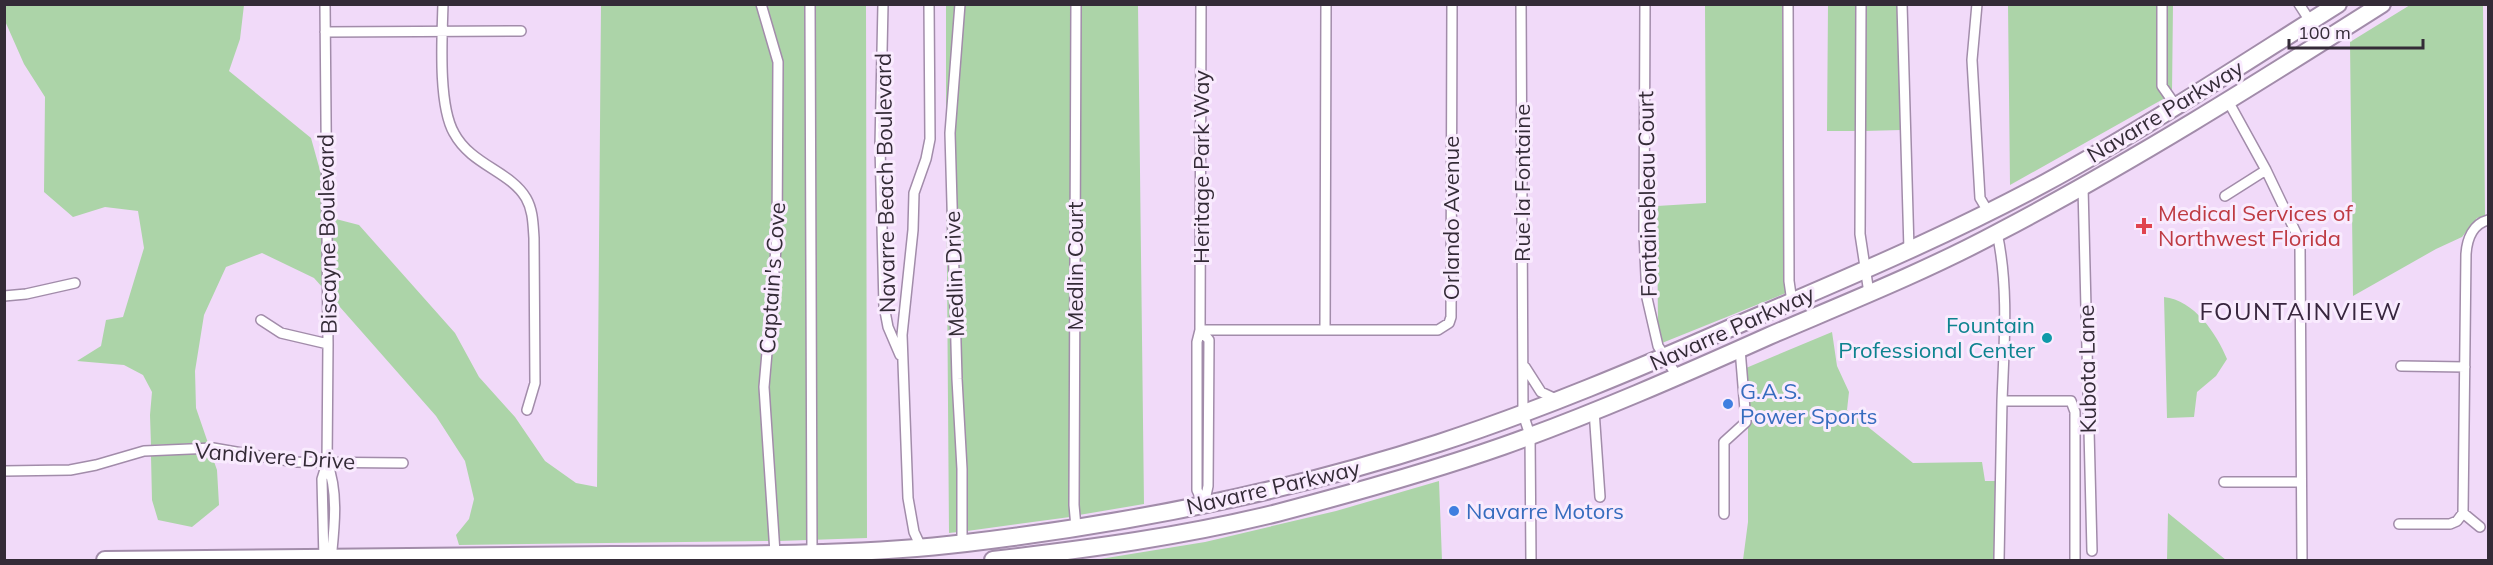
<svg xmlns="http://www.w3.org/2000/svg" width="2493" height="565" viewBox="0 0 2493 565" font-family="Mulish,sans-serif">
<rect width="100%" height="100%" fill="#f1daf9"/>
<!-- green -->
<path fill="#acd4a8" d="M4,5h240l-4,34 -11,32 82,67 10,36 2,114 -9,-10 -52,-25 -36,14 -22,48 -9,56 1,37 12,35 -57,2 -1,-30 2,-23 -9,-17 -19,-10 -47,-4 24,-15 5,-26 17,-3 21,-69 -6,-37 -33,-4 -32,10 -29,-25 1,-95 -21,-33 -19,-43z
M601,5h155l17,58v174l-13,150 10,154 -311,4 -3,-10 13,-16 5,-20 -9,-38 -29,-45 -104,-118v-80l27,7 96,108 24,44 36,40 30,44 31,22 21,4z
M766,5h100l1,533 -88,3 -10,-154 13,-150v-175z
M946,5h10l-10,123z
M965,5h107l-2,512 -103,14v-62l-6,-90 -7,-246z
M1081,5h57l6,499 -65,11z
M1705,5h77l4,288 -124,50 -4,-16 -1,-121 49,-3z
M1828,5h28l-1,126h-28z
M1865,5h32l4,125 -37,1z
M2008,5h149l1,81 7,12 -155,87z
M2166,5h7l-1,87 -5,-8z
M2410,5h73l2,211 -8,2 -15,19 -26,12 -83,47 -3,-254z
M946,144l6,236 6,90v62l-9,1z
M2164,297c30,3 53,37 63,62l-11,17 -19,16 -3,25 -27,1z
M1832,332l5,34 12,26 -2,18 66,53 69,-1 3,19h10l-1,79h-251l5,-38v-95l3,-5 -5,-54z
M211,453l6,17 2,35 -27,22 -34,-7 -6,-20 -1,-44z
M1439,481l3,79h-348l111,-18 131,-31z
M2168,513l58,47h-59z"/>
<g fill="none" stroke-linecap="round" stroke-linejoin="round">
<defs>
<path id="minor" d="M443,4c-1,34 -5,101 11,129 17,32 56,38 72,65 7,12 7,26 8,40l1,145 -8,27
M761,4l17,58 -1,175 -13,150 11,166
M810,4l2,548
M883,4l-3,142 4,160 4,21 12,28
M960,4l-10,129 7,246 5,90v74
M1076,4l-2,501 2,22
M1201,4l-1,326 -3,12v148l7,15
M1521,4l2,410 7,21 1,125
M1645,4l-1,229 3,65 11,48 19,30
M1788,4l1,277 3,21
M1861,4l-1,230 9,59
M1902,4l7,246
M1977,4l-5,56 8,138 9,15
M2162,4v82l14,20
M2299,4l11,17
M325,32l196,-1
M2228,101l38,69 32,67 2,11 2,312
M2083,187l9,364
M2225,196l41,-26
M1997,233c12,54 7,113 5,168
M4,296l22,-2 49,-11
M261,320l20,13 47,11
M1200,330h238l11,-7 2,-6 1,-313
M1200,330l9,10 -1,146 -4,19
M1325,330l1,-326
M2401,366l64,1
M1525,367l16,25 17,8
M1594,410l6,87
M327,463c12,29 7,67 4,97
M4,471l66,-1 26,-5 48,-14 69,-3 82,14 108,1
M2224,482h77
M1724,514v-72l22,-20 -6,-73
M2399,524h51l7,-3 6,-8
M2480,527l-17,-14 3,-259c1,-15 7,-30 22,-34
M921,547l-7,-15 -6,-34 -6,-163 11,-105 1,-37 12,-34 4,-20 -1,-135
M324,560l-2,-81 5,-16 1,-119 -3,-340
M1999,560l3,-159h69l4,11v148"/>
<path id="trunk" d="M105,560c169,-2 338,-3 507,-5 118,-1 237,2 354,-12 160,-19 319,-50 473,-100 101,-33 198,-74 296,-117 105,-45 210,-89 310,-143 101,-55 196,-118 293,-179
M993,560c96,-11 191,-24 284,-47 76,-20 152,-41 226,-67 90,-32 179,-71 266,-110 77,-33 155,-64 228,-103 132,-69 259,-149 385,-229"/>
</defs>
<!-- minor casing -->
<use href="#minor" stroke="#a28caa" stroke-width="12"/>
<!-- trunk casing -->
<use href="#trunk" stroke="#a28caa" stroke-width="20"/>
<!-- minor -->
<use href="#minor" stroke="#fff" stroke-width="9"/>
<!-- trunk -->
<use href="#trunk" stroke="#fff" stroke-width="16"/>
</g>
<!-- markers -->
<path fill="#e0444e" stroke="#f9ebfe" stroke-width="2" d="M2141 217h6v6h6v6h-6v6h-6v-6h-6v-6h6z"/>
<circle fill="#0f9aa8" stroke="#f9ebfe" stroke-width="2" cx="2047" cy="338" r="6"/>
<g fill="#3f7fe0" stroke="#f9ebfe" stroke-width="2">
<circle cx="1728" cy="404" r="6"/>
<circle cx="1454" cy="511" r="6"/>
</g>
<g text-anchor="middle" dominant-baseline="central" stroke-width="6" stroke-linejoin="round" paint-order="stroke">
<!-- street labels -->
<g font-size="22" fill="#342b37" stroke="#f9ebfe">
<text transform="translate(2165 111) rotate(-31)">Navarre Parkway</text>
<text transform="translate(1201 167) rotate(-90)">Heritage Park Way</text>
<text transform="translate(885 183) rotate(-91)">Navarre Beach Boulevard</text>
<text transform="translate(1522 183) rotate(-90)">Rue la Fontaine</text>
<text transform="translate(1647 194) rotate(-91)">Fontainebleau Court</text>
<text transform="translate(1451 218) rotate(-90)">Orlando Avenue</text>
<text transform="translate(327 234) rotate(-91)">Biscayne Boulevard</text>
<text transform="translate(1075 266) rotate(-90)">Medlin Court</text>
<text transform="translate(954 274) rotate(-92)">Medlin Drive</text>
<text transform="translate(772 278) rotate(-86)">Captain's Cove</text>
<text transform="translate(1732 328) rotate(-24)">Navarre Parkway</text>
<text transform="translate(2087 369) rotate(-91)">Kubota Lane</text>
<text transform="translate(275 456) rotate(4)">Vandivere Drive</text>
<text transform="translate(1273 487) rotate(-13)">Navarre Parkway</text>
</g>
<!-- health labels -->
<g font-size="22" fill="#be3a42" stroke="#f9ebfe" text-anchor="start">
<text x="2158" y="213">Medical Services of<tspan x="2158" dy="25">Northwest Florida</tspan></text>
</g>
<!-- culture labels -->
<g font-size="22" fill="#0d838f" stroke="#f9ebfe" text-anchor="end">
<text x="2035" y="325">Fountain<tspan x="2035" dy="25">Professional Center</tspan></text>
</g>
<!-- shop labels -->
<g font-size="22" fill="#366cbe" stroke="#f9ebfe" text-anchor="start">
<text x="1740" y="391">G.A.S.<tspan x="1740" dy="25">Power Sports</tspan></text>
<text x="1466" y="511">Navarre Motors</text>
</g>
<!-- neighbourhood labels -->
<g font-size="24" letter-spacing="1.5" fill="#38263e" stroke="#f9ebfe">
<text x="2301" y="311">FOUNTAINVIEW</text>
</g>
</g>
<!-- border -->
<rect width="2493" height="565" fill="none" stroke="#342b37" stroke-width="12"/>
<!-- scale -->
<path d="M2289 39v9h134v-9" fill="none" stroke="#342b37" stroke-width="3"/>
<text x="2298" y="39" font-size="18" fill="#342b37" stroke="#f9ebfe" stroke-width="4.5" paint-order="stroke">100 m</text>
</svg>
